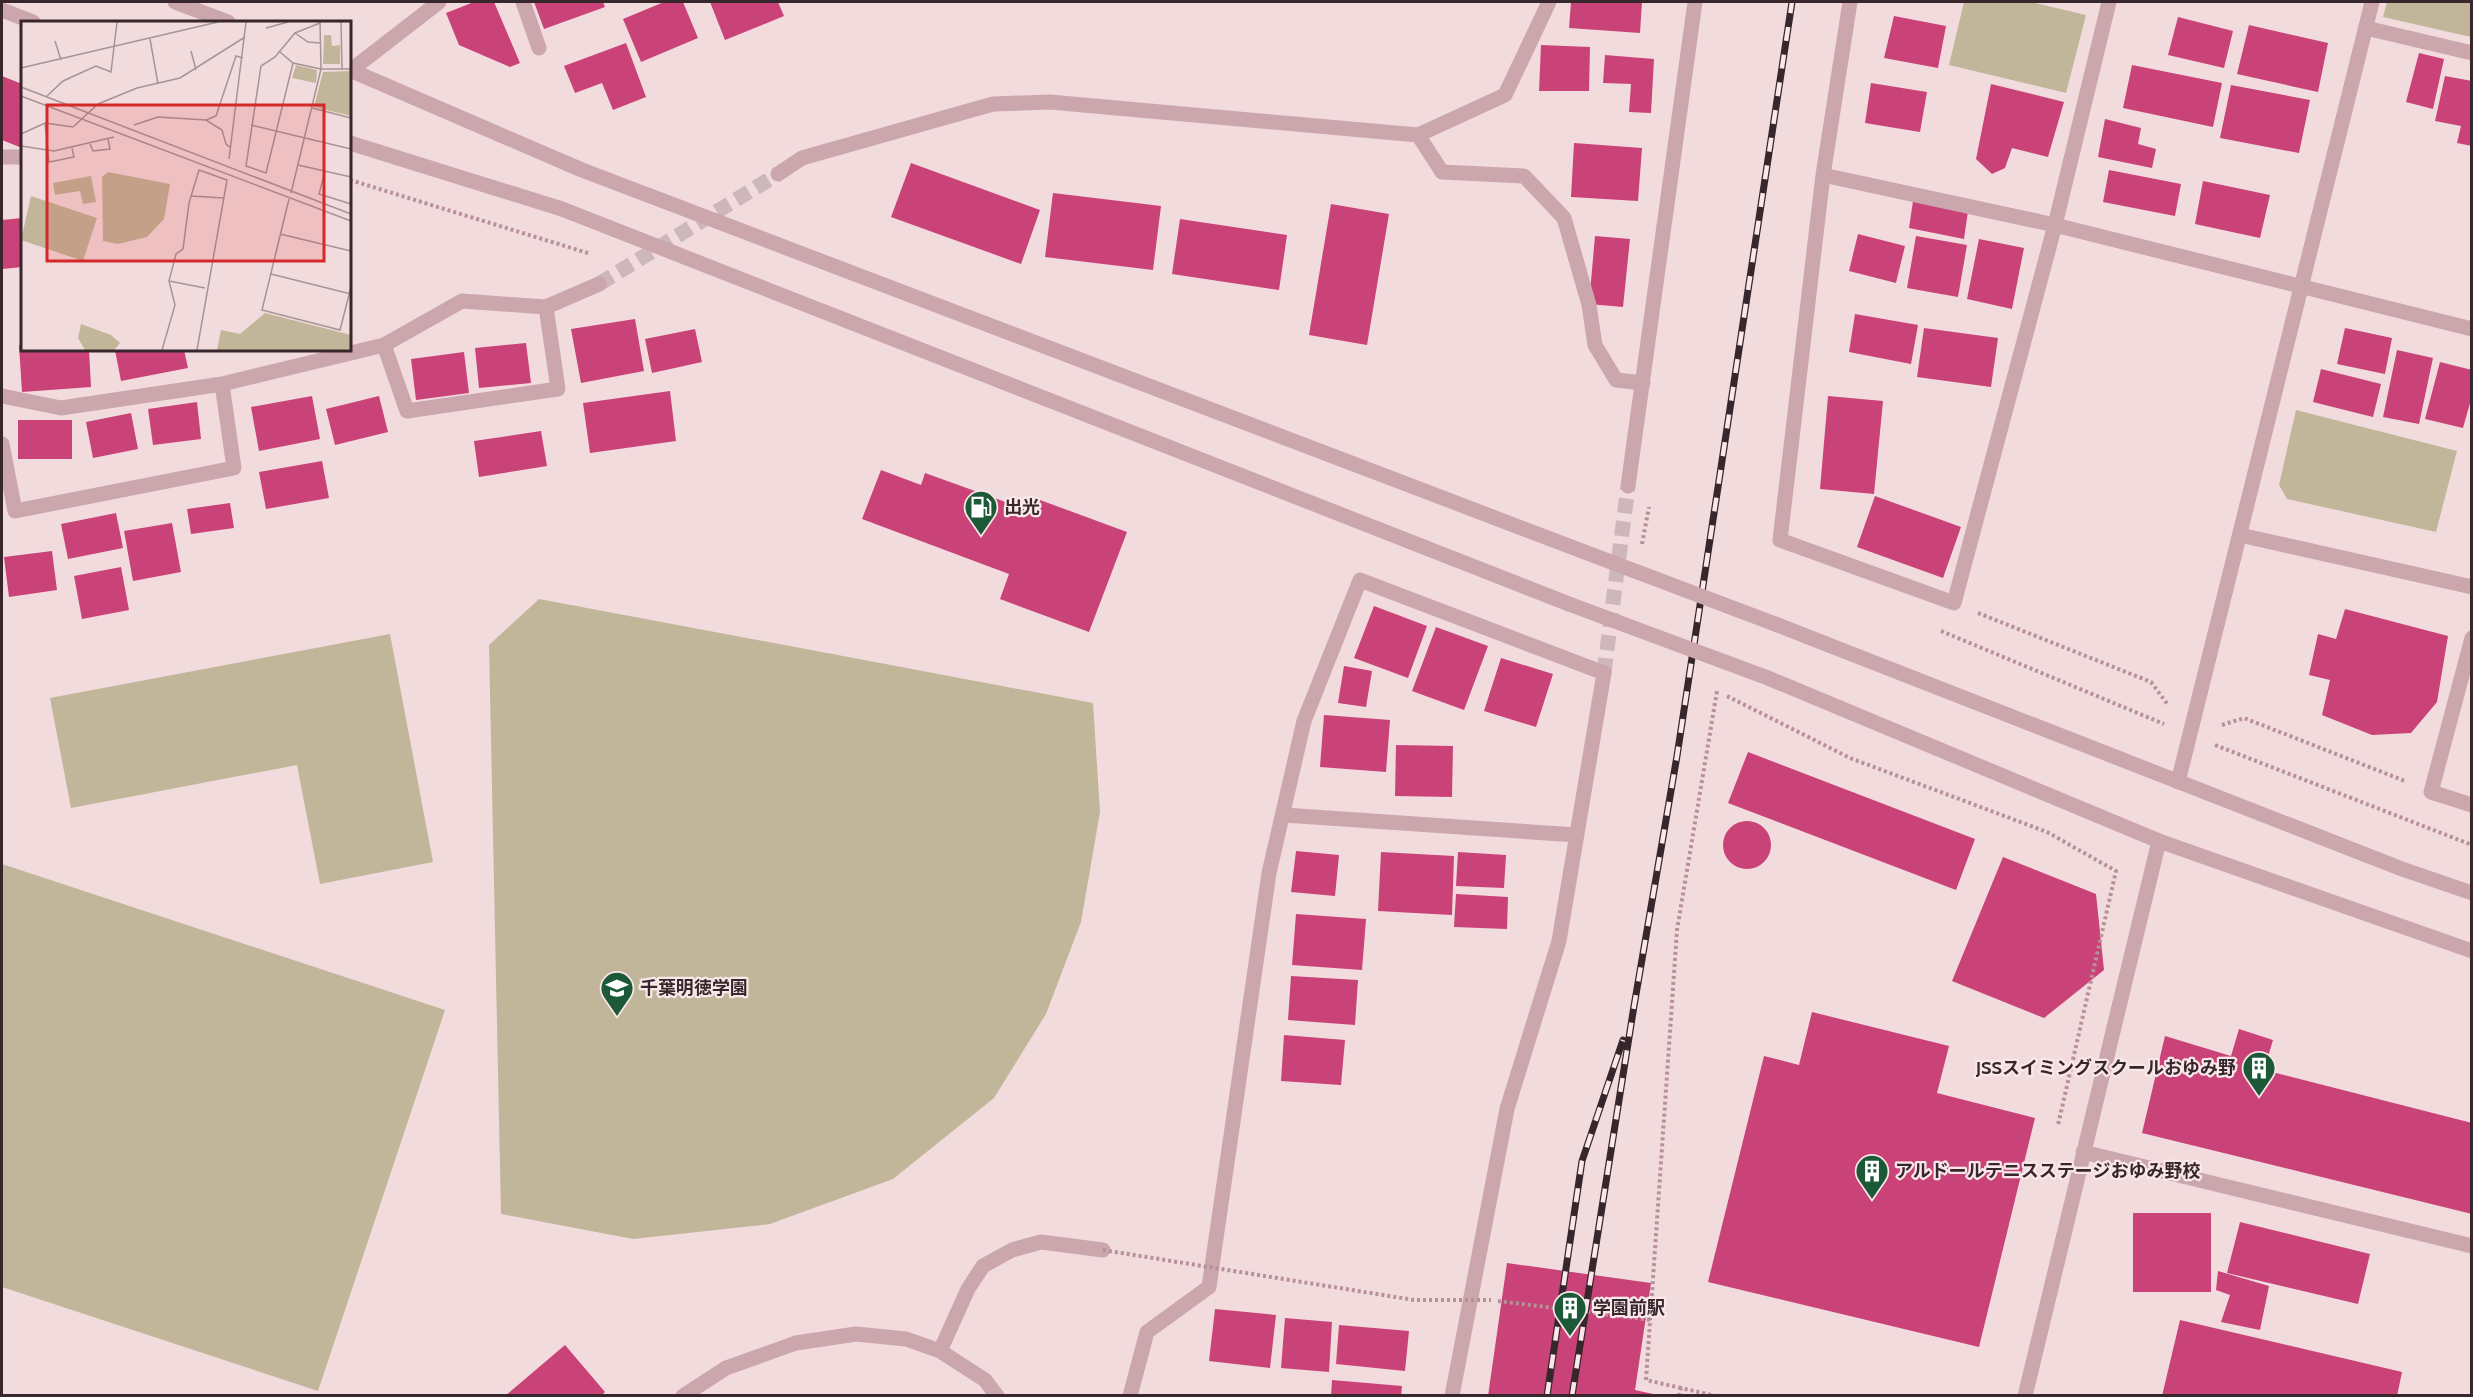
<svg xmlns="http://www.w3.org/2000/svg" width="2473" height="1397" viewBox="0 0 2473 1397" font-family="Cabin,'Noto Sans JP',sans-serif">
<rect width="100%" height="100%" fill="#f2dbdd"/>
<!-- green -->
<path fill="#c2b69a" d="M1964,2h67l55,13 -20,78 -117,-28z
M2387,2h84v35l-88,-20z
M2296,410l161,41 -21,81 -149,-33 -8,-14z
M539,599l554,104 7,109 -19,110 -35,92 -52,84 -101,81 -123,45 -137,15 -132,-25 -12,-569z
M390,634l43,228 -113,22 -23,-119 -226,43 -21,-110z
M2,864l443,146 -127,381 -316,-104z"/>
<!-- building -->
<path fill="#c94278" d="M474,2h20l26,61 -10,4 -51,-22 -13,-32z
M534,2h69l2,5 -61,22z
M664,2h19l15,36 -57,24 -18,-43z
M710,2h68l6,14 -59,24z
M1571,2h71l-2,31 -71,-5z
M1894,16l52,10 -8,42 -54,-10z
M2178,17l55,14 -9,37 -56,-13z
M2249,25l79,18 -10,49 -81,-18z
M626,43l20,54 -33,13 -11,-27 -27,10 -11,-27z
M1541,45l49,2 -1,44h-50z
M2419,53l25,6 -11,50 -27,-7z
M1605,55l49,4 -3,54 -22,-1 2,-28 -28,-1z
M2132,65l90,18 -9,44 -90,-19z
M2,76l20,8v64l-20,-8z
M2445,76l27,5v65l-15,-3 4,-17 -26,-5z
M1871,83l56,9 -7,40 -55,-9z
M1991,84l73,18 -16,55 -36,-9 -7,20 -13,6 -16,-15z
M2231,85l79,15 -11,53 -79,-15z
M2105,119l36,9 -3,16 18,5 -4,19 -54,-11z
M1574,143l68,5 -4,53 -67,-4z
M911,163l129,47 -19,54 -130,-47z
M2109,170l72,14 -6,32 -72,-14z
M2203,181l67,14 -10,43 -65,-14z
M1053,193l108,13 -8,64 -108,-13z
M1913,201l55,10 -4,28 -55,-11z
M1331,204l58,10 -22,131 -58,-10z
M22,218v49l-19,2 -1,-49z
M1180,219l107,16 -8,55 -107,-16z
M1858,234l47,12 -9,37 -47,-12z
M1595,236l35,3 -7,68 -34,-3z
M1916,236l51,9 -9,52 -51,-9z
M1979,239l45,9 -12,61 -45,-10z
M1855,314l63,11 -7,39 -62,-12z
M635,319l9,52 -63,12 -10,-54z
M1924,328l74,10 -7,49 -74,-10z
M2345,328l47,10 -7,36 -48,-10z
M695,329l7,33 -50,11 -7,-34z
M526,343l5,40 -52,5 -4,-40z
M19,345h3v5h67l2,37 -69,5z
M115,350h69l4,18 -67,13z
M2397,350l36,8 -14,66 -36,-7z
M464,352l5,41 -53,7 -5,-41z
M2440,362l32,8v26l-9,32 -38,-9z
M2321,369l60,15 -8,33 -60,-15z
M670,391l6,50 -86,12 -7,-50z
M312,396l8,43 -61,12 -8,-44z
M379,396l9,36 -53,13 -9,-36z
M1828,396l55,5 -9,93 -54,-5z
M197,402l4,37 -48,6 -5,-36z
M131,413l7,36 -45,9 -7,-36z
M18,420h54v39h-54z
M541,431l6,35 -68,11 -5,-36z
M322,461l7,37 -63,11 -7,-37z
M881,470l40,15 4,-12 111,40 4,-13 87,32 -38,100 -89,-33 9,-25 -147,-55z
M1875,496l86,31 -18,51 -86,-31z
M230,503l4,25 -43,6 -4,-25z
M116,513l7,35 -55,11 -7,-35z
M172,523l9,49 -48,9 -9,-50z
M52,551l5,39 -48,7 -5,-40z
M121,567l8,43 -47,9 -8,-43z
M1374,606l53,20 -19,52 -54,-20z
M2345,609l103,27 -11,66 -26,31 -39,2 -50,-20 8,-35 -21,-5 9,-41 18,5z
M1436,627l52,19 -24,64 -52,-19z
M1501,658l52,16 -17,53 -52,-16z
M1344,666l28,5 -6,36 -28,-4z
M1324,715l66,5 -4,52 -66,-5z
M1396,745l57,1 -1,51 -57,-1z
M1748,752l227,87 -19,51 -228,-87z
M1723 845a24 24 0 1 1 48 0a24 24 0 1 1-48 0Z
M1296,851l43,4 -4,41 -44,-4z
M1381,852l73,4 -2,59 -74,-4z
M1458,852l48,3 -2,33 -48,-2z
M2003,857l93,37 8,76 -60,48 -92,-37z
M1456,894l52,3 -1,32 -53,-2z
M1296,914l70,5 -4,51 -70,-5z
M1291,976l67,4 -3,45 -67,-5z
M1812,1012l137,34 -12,47 98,25 -56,229 -271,-65 56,-226 35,9z
M2239,1029l34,11 -9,30 208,53v91l-330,-81 23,-97 66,20z
M1284,1035l61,5 -4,45 -60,-4z
M2133,1213h78v79h-78z
M2240,1222l130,32 -12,50 -131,-31z
M1507,1263l144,20 -16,107 27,6h-174z
M2218,1271l51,15 -9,44 -39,-8 9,-27 -14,-5z
M1215,1309l61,6 -6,53 -61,-7z
M1285,1318l47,4 -3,50 -48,-4z
M2180,1320l222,52 -5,24h-235z
M1339,1325l70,6 -4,40 -69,-7z
M565,1345l40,47 -4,4h-96z
M1332,1380l70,6 -1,10h-70z"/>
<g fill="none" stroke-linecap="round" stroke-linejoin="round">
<!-- minor-tunnel -->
<path stroke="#cdb7ba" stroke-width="15" stroke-dasharray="15 8" stroke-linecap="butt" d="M599,284l179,-110
M1604,673l24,-187"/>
<!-- path -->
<path stroke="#b79098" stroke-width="4" stroke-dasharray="3 3" stroke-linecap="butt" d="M350,180l241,74
M1642,544l7,-37
M1978,613l173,69 17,23
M1941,631l223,93
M1727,696l123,62 197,74 69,39 -58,254
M2222,725l22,-7 161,63
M2215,745l257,100
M1498,1301l152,19
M1681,1388l-35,-8 31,-450 40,-239
M1679,1396l2,-8 35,8"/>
<!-- service -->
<path stroke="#cba6ad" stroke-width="15" d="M940,1351l28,-62 15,-23 29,-16 29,-8 62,8
M683,1396l43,-28 70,-25 60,-9 50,5 34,12 45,29 12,16"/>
<!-- minor -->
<path stroke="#cba6ad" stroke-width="15" d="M523,2l16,46
M1850,2l-27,173 -43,365 174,63 101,-378 54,-223
M2366,28l106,25
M350,71l89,-69
M1418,135l87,-40 44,-93
M2,157h20
M778,174l24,-16 191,-54 57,-2 368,33 24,37 82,4 40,42 25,87 6,40 21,35 27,3
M1823,175l232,50 417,104
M384,345l23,66 151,-22 -12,-82
M2,396l59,12 161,-24 162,-39 78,-44 84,6 53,-23
M2,444l13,67 219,-43 -12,-84
M1628,486l67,-484
M2240,535l232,52
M2472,638l-41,154 41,13
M2178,782l194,-780
M1284,815l292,20
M2083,1152l389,94
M1130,1396l17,-64 62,-45 60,-414 35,-152 56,-141 244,93 -45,268 -52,168 -55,287
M2025,1396l134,-555"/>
<!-- tertiary -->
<path stroke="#cba6ad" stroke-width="15" d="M175,2l53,20
M2,10l31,12
M350,70l232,100 1000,381
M350,143l212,66 1007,395
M1775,624l627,245 70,24
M1768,678l391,163 313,110"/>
<defs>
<path id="rail" d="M1547,1396l35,-235 41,-121
M1572,1396l62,-390 43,-250 115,-754"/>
</defs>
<!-- rail casing -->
<use href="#rail" stroke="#37272c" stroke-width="7"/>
<!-- rail -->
<use href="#rail" stroke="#fae7e9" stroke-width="4.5" stroke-dasharray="14" stroke-linecap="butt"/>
<!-- path-bridge -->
<path stroke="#b79098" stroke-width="4" stroke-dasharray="3 3" stroke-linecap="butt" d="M1103,1250l311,50h77"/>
<!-- tertiary-bridge -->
<path stroke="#cba6ad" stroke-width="15" d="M1582,551l193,73
M1569,604l199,74"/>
</g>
<!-- icons -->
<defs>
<symbol id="fuel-pin" viewBox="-11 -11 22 30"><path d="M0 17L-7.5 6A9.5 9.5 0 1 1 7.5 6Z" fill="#1c5936" stroke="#fae7e9"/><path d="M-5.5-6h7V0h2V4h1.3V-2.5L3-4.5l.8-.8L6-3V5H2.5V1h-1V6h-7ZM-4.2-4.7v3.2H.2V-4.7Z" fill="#fff"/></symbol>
<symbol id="school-pin" viewBox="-11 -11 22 30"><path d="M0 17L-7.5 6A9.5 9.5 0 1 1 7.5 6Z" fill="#1c5936" stroke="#fae7e9"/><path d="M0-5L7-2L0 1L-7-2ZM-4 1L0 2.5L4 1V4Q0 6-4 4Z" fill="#fff"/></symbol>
<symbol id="building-pin" viewBox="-11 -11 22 30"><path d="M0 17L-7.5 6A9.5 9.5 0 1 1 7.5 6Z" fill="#1c5936" stroke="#fae7e9"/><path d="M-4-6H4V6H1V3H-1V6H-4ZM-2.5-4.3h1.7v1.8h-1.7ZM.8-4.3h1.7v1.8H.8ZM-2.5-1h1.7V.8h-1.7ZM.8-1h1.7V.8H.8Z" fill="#fff"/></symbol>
</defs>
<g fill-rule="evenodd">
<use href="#fuel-pin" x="962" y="488" width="38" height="52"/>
<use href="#school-pin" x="598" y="969" width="38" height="52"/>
<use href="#building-pin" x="2240" y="1049" width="38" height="52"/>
<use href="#building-pin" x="1853" y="1152" width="38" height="52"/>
<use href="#building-pin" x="1551" y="1289" width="38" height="52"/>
</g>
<g text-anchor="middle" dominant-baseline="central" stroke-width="4.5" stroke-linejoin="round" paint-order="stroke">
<!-- poi labels -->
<g font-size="18" font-weight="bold" fill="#37272c" stroke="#fae7e9" text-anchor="start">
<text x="1004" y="507">出光</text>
<text x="640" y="988">千葉明徳学園</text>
<text x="2236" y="1068" text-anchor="end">JSSスイミングスクールおゆみ野</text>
<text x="1895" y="1171">アルドールテニスステージおゆみ野校</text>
<text x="1593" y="1308">学園前駅</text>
</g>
</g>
<!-- overview -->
<g transform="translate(21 21)">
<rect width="330" height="330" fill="#f2dbdd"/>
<path d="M303,14h7l1,11 8,-1v19h-17zM275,44l21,5 -1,13 -24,-5zM330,50v45l-37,-9 9,-35zM87,151l62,12 -6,35 -17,18 -29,7 -15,-3 -1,-64zM70,155l5,26 -13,2 -3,-13 -25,4 -2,-12zM10,175l66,22 -14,43 -62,-21zM244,292l86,22v15h-134l4,-20 19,4zM60,303l30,11 9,8 -6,7h-29l-7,-12z" fill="#c2b69a"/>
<path fill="none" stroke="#a79396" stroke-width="1.5" d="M320,1l1,47M245,7l22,-6M274,12l13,9 12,1M129,18l8,45M34,20l6,19M170,30l5,19M259,31l13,11 28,6h30M272,42l-27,110 -20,-7 15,-100 14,-9 20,-24 25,-10M0,47l197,-46M0,66l330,127M0,75l330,125M25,76l17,-16 33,-15 15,6 6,-50M291,87l39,10M185,99l10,-4 20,-60 7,2M24,102l4,39 25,-5 -2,-9M113,104l24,-8 48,3 16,10 4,14 5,4M230,104l100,24M0,113l24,-11 28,4 25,-23 39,-16 43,-10 65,-41M69,123l3,7 17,-2 -2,-10M0,125l33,5 60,-14M208,138l17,-137M277,144l53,12M304,150l-6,23 32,10M270,172l30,-124 -1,-47M170,175l33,2M268,178l-27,111 78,20 11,-43M259,213l71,17M250,253l80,20M148,260l36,7M141,329l13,-45 -6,-24 7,-27 7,-5 6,-46 10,-33 28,10 -30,170"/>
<path fill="#d62828" fill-opacity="0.15" stroke="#d62828" stroke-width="3" d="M26,84h277v156h-277z"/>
<rect width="330" height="330" fill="none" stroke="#37272c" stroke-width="3"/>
</g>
<!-- border -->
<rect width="2473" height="1397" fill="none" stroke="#37272c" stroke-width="6"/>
</svg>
